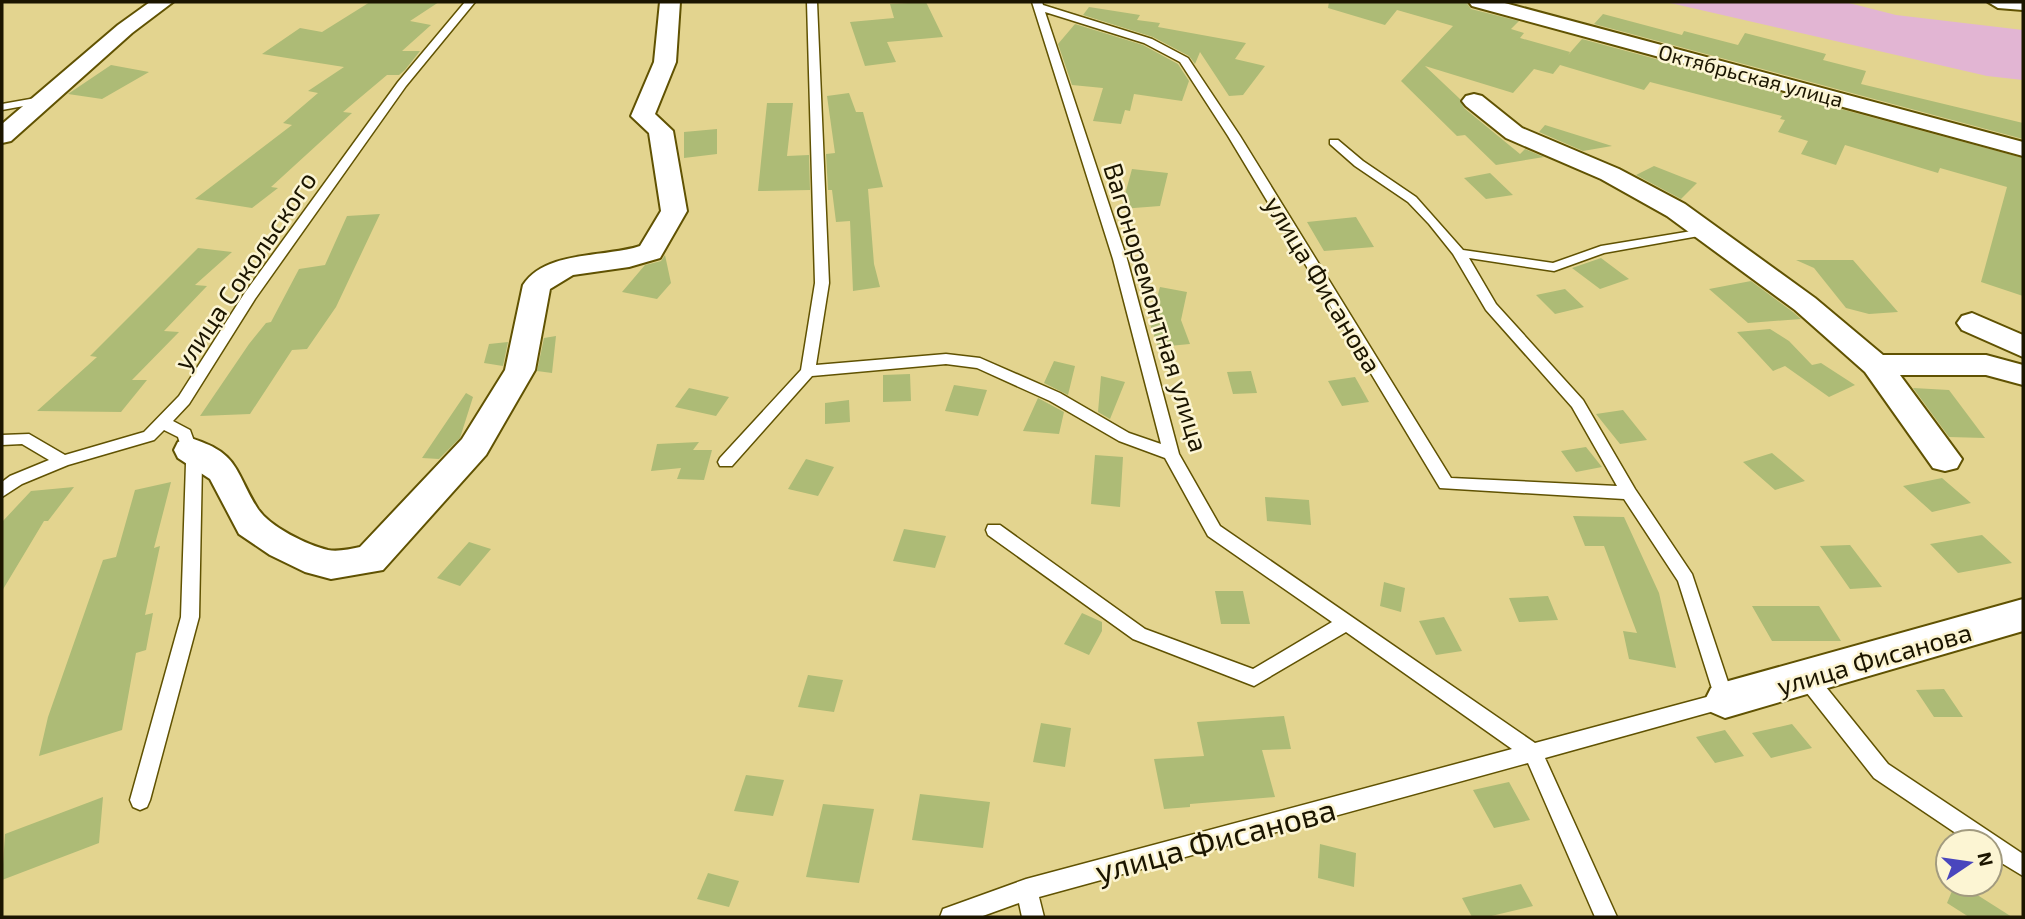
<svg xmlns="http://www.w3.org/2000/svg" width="2025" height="919" viewBox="0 0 2025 919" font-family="'Exo 2',sans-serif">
<rect width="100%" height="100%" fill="#e3d48f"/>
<!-- green -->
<path fill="#e2b5d3" d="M1666,2h179l51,13 127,15v50l-36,-4z"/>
<!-- building -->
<path fill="#adbb76" d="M370,2h69l-29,19 21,4 -29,26h18l-15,19 -6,5h-12l-44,37 9,1 -81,74 7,1 -26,20 -57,-9 97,-74 -9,-2 35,-30 -10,-2 36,-24 -82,-13 38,-26 22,4z
M926,2l17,35 -56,5 9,20 -31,4 -15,-44 44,-4 -4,-14z
M1329,2h137l5,7 48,12 -8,8 13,4 -4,5 50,14 -2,3 14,-16 441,119v138l-42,-14 26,-95 -67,-19 -2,5 -93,-28 -9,20 -35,-11 7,-13 -30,-9 7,-12 -5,-1 2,-3 -132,-34 -6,8 -84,-25 -7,9 -19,-5 -21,24 -88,-27 35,33 4,9 56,46 5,-5 19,8 -48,8 -31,-30 -8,1 -56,-55 52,-55 -56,-16 -12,15 -57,-17z
M1089,7l51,8 -3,5 23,3 -2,4 88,16 -11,16 30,7 -22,29 -14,1 -29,-44 -5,12 -6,-8 -36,-19 -70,-22z
M1603,14l79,21 2,-4 54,14 7,-12 81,21 -3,6 43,11 -5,13 162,39v16l-429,-115z
M1075,24l68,21 35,19 11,17 -7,20 -48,-7 -4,17 -5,-1 -4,14 -28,-3 10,-33 -31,-3 -14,-41z
M111,65l38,7 -47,27 -34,-5z
M849,93l7,19h7l20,75 -15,2 6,75 6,23 -27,4 -3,-70 -14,1 -4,-32h-4l-2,-36 9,-1 -8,-57z
M767,103h26l-6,53 22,-1 1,35 -52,1z
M1545,125l67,21 -29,5 -44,-19z
M717,129v25l-33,4v-26z
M1654,166l43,17 -16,16 -45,-24z
M1132,169l36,4 -8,33 -39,3z
M1490,173l23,22 -27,4 -22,-21z
M380,214l-44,93 -29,42 -15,1 -42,64 -50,2 49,-72 17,-21 5,-1 28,-53 26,-4 22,-49z
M1356,217l18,30 -50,4 -17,-29z
M198,248l34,4 -37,33 12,1 -43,45 15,1 -47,48h15l-26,32 -84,-1 60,-54 -7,-1z
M665,255l6,28 -14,16 -35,-7 23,-27 16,-4z
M1601,258l28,21 -29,10 -28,-21z
M1796,260h57l45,52 -29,2 -23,-6 -32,-40z
M1751,281l42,31 8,7 -53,4 -39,-34z
M1160,287l27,5 -6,28 9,24 -32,3 -8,-23z
M1565,289l19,18 -29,7 -19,-19z
M1770,329l19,12 23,24 9,-2 34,22 -26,12 -44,-31 -12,5 -36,-39z
M556,336l-4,37 -15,-2 7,-33z
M508,342l-5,24 -19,-3 5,-19z
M1054,361l21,5 -7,29 -24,-12z
M1251,371l6,22 -24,1 -6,-22z
M910,374l1,27 -28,1v-27z
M1101,376l24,6 -15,37 -12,-7z
M1355,377l14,25 -27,4 -14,-25z
M954,385l33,5 -9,26 -33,-5z
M689,388l40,9 -13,19 -41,-9z
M1913,388l36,2 36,48 -36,-1z
M466,393l7,4 -13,41 -21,21 -17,-1z
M1038,398l26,14 -5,22 -36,-3z
M849,400l1,22 -25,2v-21z
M1623,410l24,30 -27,4 -24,-30z
M699,442l-6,8h19l-8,30 -27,-1 4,-11 -30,3 6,-27z
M1586,447l16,20 -26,5 -15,-21z
M1772,453l33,28 -30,9 -32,-28z
M1095,455l28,2 -3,50 -29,-3z
M806,459l28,8 -16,29 -30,-7z
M1942,478l29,25 -39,9 -29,-26z
M171,482l-17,66 6,-2 -15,69 8,-2 -7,37 -10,3 -14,77 -83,26 9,-39 55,-157 13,-3 19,-67z
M74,487l-26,34h-4l-42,70v-69l29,-31z
M1265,497l44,3 2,25 -44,-4z
M1573,516l51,1 35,76 17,75 -47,-9 -6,-28 14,2 -33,-87h-19z
M904,529l42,7 -11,32 -42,-7z
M1982,535l30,28 -54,10 -28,-29z
M469,542l22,7 -31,37 -23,-8z
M1850,545l32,42 -32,2 -30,-43z
M1384,582l21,6 -4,24 -21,-6z
M1215,591h28l7,33h-29z
M1548,596l10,24 -39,2 -10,-24z
M1752,606h67l22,35h-69z
M1082,613l20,9v9l-13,24 -25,-11z
M1444,617l18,34 -26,4 -17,-34z
M808,675l35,5 -9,32 -36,-5z
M1944,689l19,28h-29l-18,-27z
M1284,716l7,33 -29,1 13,47 -85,7v3l-26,2 -10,-50 50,-3 -7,-34z
M1041,723l30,5 -6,39 -32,-5z
M1792,724l20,24 -41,10 -19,-25z
M1725,730l19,26 -29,7 -19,-26z
M746,775l38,5 -11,36 -39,-5z
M1509,782l21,38 -36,8 -21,-38z
M920,794l70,8 -7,46 -71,-8z
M103,797l-4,46 -97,37 3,-46z
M823,804l51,5 -15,74 -53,-6z
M1320,844l36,9 -2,34 -36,-9z
M708,873l31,8 -10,26 -32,-8z
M1521,884l12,22 -46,11h-15l-10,-19z
M1955,884h5l52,33h-43l-22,-14z"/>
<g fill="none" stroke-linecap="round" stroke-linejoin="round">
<defs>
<path id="lane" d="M465,2h10l-69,84 -151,213 -66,105 -16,17 17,9 12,33 -3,154 -49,183 -3,7 -7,3 -7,-3 -3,-7 51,-183 5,-154 -8,-26 -14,-7 -10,10 -86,25 -46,19 -20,13v-15l8,-6 39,-16 -27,-16 -20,1v-10l27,-1 36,21 79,-23 35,-36 65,-102 154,-212z
M807,2h10l12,281 -13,82 130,-11 34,4 80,35 69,40 32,11 -48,-185 -81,-257h10l1,3 109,34 36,19 52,78 211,342 166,8 -45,-79 -86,-97 -33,-56 -24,-30 -21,-22 -53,-36 -25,-22v-4h8l25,21 53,36 47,53 90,13 48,-17 109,-18v6l-106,19 -50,18 -85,-13 27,46 87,96 52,89 57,85 42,126 -2,6 -7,2 -180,50 72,159h-22l-67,-154 -489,134 5,20h-22l-3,-14 -39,14h-40l3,-8 83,-30 486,-130 -166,-117 -92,54 -121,-47 -145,-104 -2,-5 2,-5h12l145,104 108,40 79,-47 -124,-86 -43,-78 -46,-17 -69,-40 -73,-33 -31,-4 -134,12 -80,90h-12l-2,-4 2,-4 81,-88 14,-87zM1045,12l99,31 36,19 48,74 212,352 184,11 54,82 36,114 -179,48 -315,-217 -41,-72 -52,-195z
M47,96l5,3 -1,2 -49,9v-6z
M1806,669l7,2 75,93 135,90v22l-33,-20v-14h-21l-95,-64 -75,-95 -2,-6 2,-6z"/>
<path id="street" d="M150,2h23l-41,31 -121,108 -9,2v-19l116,-99z
M660,2h20l-4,60 -21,52 18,17 14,80 -27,47 -31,9 -56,8 -23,14 -15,81 -49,85 -103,115 -52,9 -26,-7 -35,-17 -31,-21 -29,-55 -32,-21 -4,-8 4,-8 12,-4c50,15 44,33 68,71 12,18 49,36 70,41 10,2 22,-1 32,-3l102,-108 43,-69 18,-85c23,-35 81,-27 117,-39l21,-35 -12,-78 -18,-17 23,-54z
M1469,2h32l522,140v14l-551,-150z
M1988,2h35v8l-25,-2z
M1474,94l8,2 40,32 97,41 66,35 130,94 68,57h103l37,10v20l-37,-10h-86l62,84 -5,9 -12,3 -12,-3 -68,-96 -70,-62 -128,-94 -66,-37 -95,-41 -40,-32 -4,-5 4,-5z
M1972,313l51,22v22l-61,-27 -5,-7 5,-7z
M2023,599v32l-298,87 -14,-6 -6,-12 6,-12 14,-6z"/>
</defs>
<!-- lane casing -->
<use href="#lane" stroke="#605202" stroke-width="3"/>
<!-- street casing -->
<use href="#street" stroke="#605202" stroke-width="4"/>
<!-- lane -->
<use href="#lane" fill="#fff" fill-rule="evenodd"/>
<!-- street -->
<use href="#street" fill="#fff" fill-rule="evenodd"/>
</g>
<g text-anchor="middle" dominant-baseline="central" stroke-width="5" stroke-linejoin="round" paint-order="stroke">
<!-- far-street labels -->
<g font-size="21" fill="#1b1500" stroke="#fcf5d3">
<text transform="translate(1751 75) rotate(15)">Октябрьская улица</text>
</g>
<!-- street labels -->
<g font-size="26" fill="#1b1500" stroke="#fcf5d3">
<text transform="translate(244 270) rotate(-56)">улица Сокольского</text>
<text transform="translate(1324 284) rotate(59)">улица Фисанова</text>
<text transform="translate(1157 307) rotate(73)">Вагоноремонтная улица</text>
<text transform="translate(1874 658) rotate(-16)">улица Фисанова</text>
</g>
<!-- near-street labels -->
<g font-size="32" fill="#1b1500" stroke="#fcf5d3">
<text transform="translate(1215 839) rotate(-15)">улица Фисанова</text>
</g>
</g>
<!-- border -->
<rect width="2025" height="919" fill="none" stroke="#1b1500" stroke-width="7"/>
<!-- north arrow -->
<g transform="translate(1969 863) rotate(77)"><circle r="33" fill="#fcf5d3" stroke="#a29b7f" stroke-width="2"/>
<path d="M0-5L12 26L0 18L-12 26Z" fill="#4946bd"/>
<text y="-10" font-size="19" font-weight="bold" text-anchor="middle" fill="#1b1500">N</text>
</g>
</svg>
